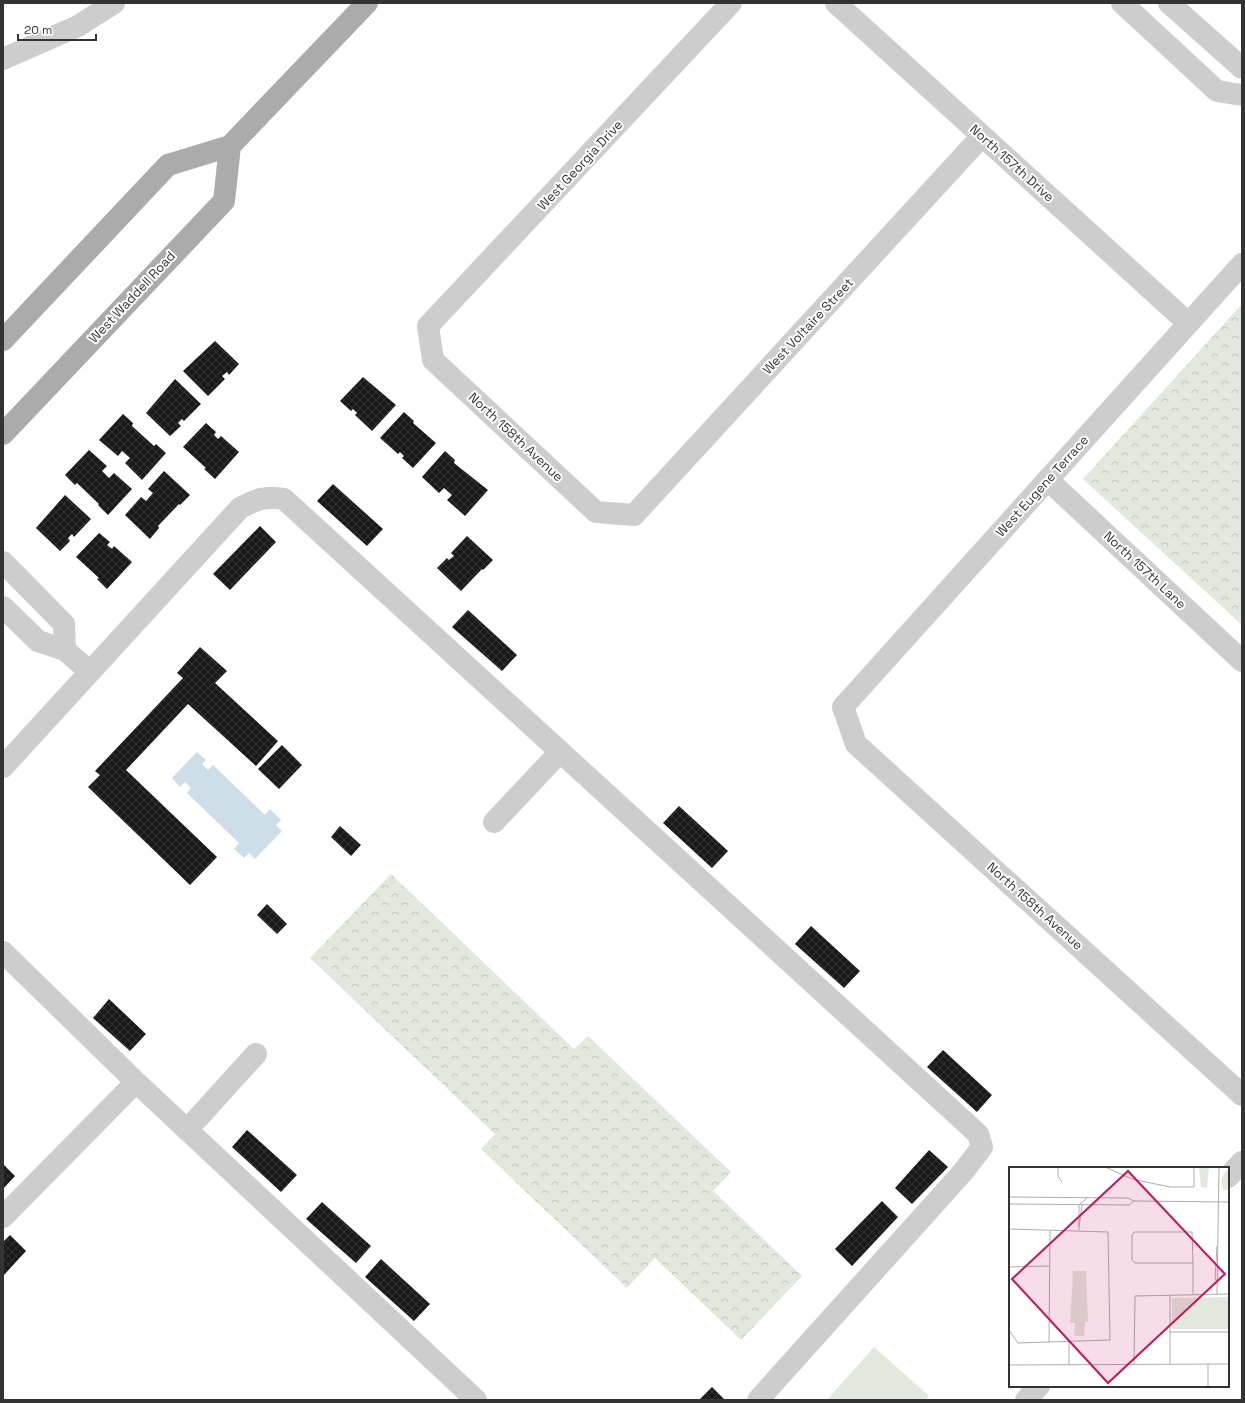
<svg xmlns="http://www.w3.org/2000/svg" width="1245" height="1403" viewBox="0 0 1245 1403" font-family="'Space Grotesk',sans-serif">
<defs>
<pattern id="park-crowns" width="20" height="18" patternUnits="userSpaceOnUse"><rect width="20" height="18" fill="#e2e8dd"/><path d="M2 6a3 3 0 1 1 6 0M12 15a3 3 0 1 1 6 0" fill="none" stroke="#c2c7be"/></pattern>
<pattern id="building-cross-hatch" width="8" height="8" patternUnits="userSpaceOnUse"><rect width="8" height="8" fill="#1a1a1a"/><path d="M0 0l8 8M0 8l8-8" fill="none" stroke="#333"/></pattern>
</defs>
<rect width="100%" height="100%" fill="#fff"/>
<!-- park -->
<path fill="url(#park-crowns)" d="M1242,304v321l-159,-146z
M391,874l183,175 14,-13 143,136 -18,19 89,85 -61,64 -86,-82 -28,30 -146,-139 14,-15 -185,-176z"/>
<!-- pitch -->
<path fill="#e2e8dd" d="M874,1347l55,49 -4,4h-98z"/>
<!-- water -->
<path fill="#cedee9" d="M197,752l9,8 -4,4 6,6 5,-5 52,50 5,-6 11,11 -5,5 6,6 -27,28 -6,-6 -5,5 -10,-9 5,-6 -52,-50 4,-5 -6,-6 -5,5 -8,-9z"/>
<!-- building -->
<path fill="url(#building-cross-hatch)" d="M215,341l24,23 -10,11 -2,-3 -5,4 3,3 -17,17 -25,-25z
M363,377l33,28 -24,26 -17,-16 2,-2 -4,-4 -2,2 -11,-10z
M175,379l26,25 -17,17 -2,-2 -4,4 3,3 -11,10 -24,-23z
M404,412l10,9 -1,2 23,20 -23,25 -11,-10 2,-2 -4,-4 -2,2 -18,-16z
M123,414l10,9 -1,3 22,20 2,-2 10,9 -24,27 -17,-17 5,-5 -8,-7 -4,5 -19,-16z
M206,423l10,9 -2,3 4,4 3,-3 18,16 -24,27 -11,-10 2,-1 -23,-21z
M89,450l18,16 -5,5 7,7 5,-5 18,16 -24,26 -10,-10 1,-1 -22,-21 -2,2 -10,-10z
M445,451l10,9 -1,3 34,27 -23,26 -18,-16 5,-5 -8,-7 -5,5 -17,-16z
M164,471l26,24 -10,10 -1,-1 -21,22 1,2 -9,11 -25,-24 16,-18 5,4 7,-8 -5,-4z
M333,484l50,45 -16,17 -50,-45z
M65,495l26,24 -17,18 -2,-3 -4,4 2,3 -10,10 -24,-23z
M260,526l16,16 -46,48 -17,-16z
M99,533l11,9 -3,3 5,4 2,-3 18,16 -25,27 -10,-10 2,-1 -23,-21z
M467,536l26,24 -10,10 -1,-1 -21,22 -24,-23 10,-10 2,2 5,-4 -3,-3z
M468,610l49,45 -15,16 -50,-44z
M200,647l27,24 -12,12 63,58 -22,25 -68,-62 -62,66 91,87 -27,28 -102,-98 12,-12 -5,-4 88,-93 -6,-5z
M282,745l20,20 -23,24 -21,-20z
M679,806l49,45 -16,17 -49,-45z
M340,826l21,19 -10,11 -20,-19z
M267,904l20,20 -10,10 -20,-19z
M811,926l49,45 -16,17 -49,-44z
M109,999l37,35 -16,17 -37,-33z
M943,1050l49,45 -15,17 -50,-45z
M247,1130l50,45 -16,17 -49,-45z
M929,1150l19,17 -36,37 -17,-16z
M3,1164l12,12 -12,13z
M882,1201l16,16 -46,49 -17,-17z
M322,1202l49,44 -15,17 -50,-44z
M10,1235l16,16 -23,25v-34z
M381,1259l49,45 -16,17 -49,-44z
M712,1387l13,13h-26z"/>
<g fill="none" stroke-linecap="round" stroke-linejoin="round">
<!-- minor -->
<path stroke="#cdcdcd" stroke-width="22" d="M731,3l-303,323 5,34 163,152 38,3 348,-379
M836,3l352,320
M1122,3l95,88 25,4
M1169,3l73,65
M3,59l75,-33 36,-23
M1242,264l-399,443 13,37 386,351
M1048,480l194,181
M3,562l61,62 1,26
M3,607l35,34 27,9 25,22
M3,767l237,-259c15,-8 26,-13 44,-9l694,635 4,13 -19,25 -205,228
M494,822l66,-70
M3,952l133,130 340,318
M187,1130l69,-76
M1228,1177l14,-15
M3,1217l133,-135
M1026,1400l13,-14"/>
<!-- major -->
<path stroke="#ababab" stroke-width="22" d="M3,340l165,-175 62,-19 137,-143
M3,434l221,-233 6,-55"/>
</g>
<g text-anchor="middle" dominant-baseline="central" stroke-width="4" stroke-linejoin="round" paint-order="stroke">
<!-- street labels -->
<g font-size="13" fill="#333" stroke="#fff">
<text transform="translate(1012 163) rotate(42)">North 157th Drive</text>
<text transform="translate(580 165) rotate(-47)">West Georgia Drive</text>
<text transform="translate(132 297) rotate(-47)">West Waddell Road</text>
<text transform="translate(808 326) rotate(-47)">West Voltaire Street</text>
<text transform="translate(516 437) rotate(43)">North 158th Avenue</text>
<text transform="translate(1042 486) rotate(-48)">West Eugene Terrace</text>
<text transform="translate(1145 570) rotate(43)">North 157th Lane</text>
<text transform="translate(1035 906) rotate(42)">North 158th Avenue</text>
</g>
</g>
<!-- overview -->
<g transform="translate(1009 1167)">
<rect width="220" height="220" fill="#fff"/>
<path d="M190,0h10l-2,21 -6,-1zM217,3l3,2v18h-6l-2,-10zM64,104h13l2,51h-3l-1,14h-10l1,-13h-5zM220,130v32h-57v-31z" fill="#e2e8dd"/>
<path fill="none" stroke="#adadad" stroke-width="1" d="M49,0v9l4,6M96,0l27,12 38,8h24v-20M0,30l119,1 6,3 95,1M0,37l120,1 5,-4M70,60l3,-22M0,62l99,3 2,108 -92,3 -9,-13M70,63v-25l8,-7M208,79l-2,33 2,3M184,96h-58l-3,-3v-25l2,-3h58l1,31v31M0,100l40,-1M208,127l2,-127M161,128v69M160,165h60M40,175l1,-111M125,197l1,-68 94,-2M199,197v23M0,198l220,-1M60,198v-23"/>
<path fill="#c2185b" fill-opacity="0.15" stroke="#c2185b" stroke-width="2" d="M119,4l97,103 -117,109 -96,-104z"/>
<rect width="220" height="220" fill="none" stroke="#333" stroke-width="2"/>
</g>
<!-- border -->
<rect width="1245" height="1403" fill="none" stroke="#333333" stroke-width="8"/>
<!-- scale -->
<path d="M18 34v6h78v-6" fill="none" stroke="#333333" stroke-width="2"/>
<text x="24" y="34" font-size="12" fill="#333333" stroke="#ffffff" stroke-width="3" paint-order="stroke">20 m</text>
</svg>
